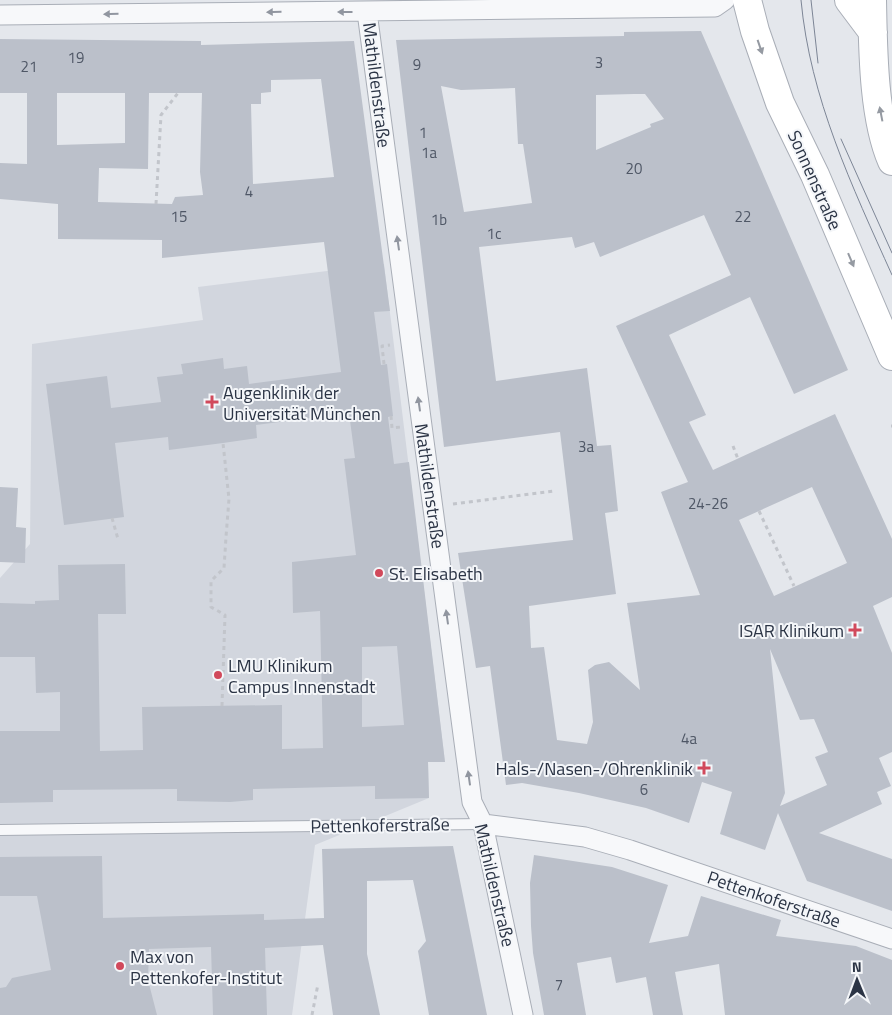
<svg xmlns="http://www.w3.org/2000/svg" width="892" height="1015" viewBox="0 0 892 1015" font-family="'Titillium Web',sans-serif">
<rect width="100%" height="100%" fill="#e4e7ec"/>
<!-- built -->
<path fill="#d2d6de" d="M384,264l61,498h-17l1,36 -114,47 -23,170h-292v-437l30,-34 2,-200 171,-24 -5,-33z"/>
<!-- building -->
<path fill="#bbc0ca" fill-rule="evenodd" d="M701,31l147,339 -54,24 -44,-97 -81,38 37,80 -17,7 24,48 122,-56 57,125v58l-19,9 19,47v99l-13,6 12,28 -14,6 5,12 -63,29 73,26v52l-85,-30 -29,-68 -13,37 -45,-16 12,-42 -30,-10 -13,41 -43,-15 -67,-15 -57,-10 -16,2 -16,-119 -14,2 -18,-115 115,-13 -13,-108 -116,15 -48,-407 228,-4v-4zM441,86l20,4 54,-2 3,56h5l9,59 -68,9zM634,94h11l19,25 -14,5 1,3 -55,23v-55zM704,215l27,60 -115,51 72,156 -27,10 39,103 -73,8 13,87 -31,-28 -14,3 -7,5 5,52 -6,22 -30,-4 -13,-93 -13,1 -2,-42 87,-12 -11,-81 13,-2 -7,-66 -14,1 -10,-78 -91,13 -17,-134 93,-10 3,11 19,-6 6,15zM812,487l35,76 -73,33 -35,-76zM770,649l30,71 14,-1 14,33 -13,5 12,28 -47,21 5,-13z
M0,39l201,2v4l153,-4 36,270 -16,1 7,53 6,-1 6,52 -5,1 6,47 15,-2 36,300h-17l1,36 -54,1v-13l-122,3v11l-23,2 -53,-1v-12l-124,1v12l-53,1v-72h60v-39l-24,1 -1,-36h-35v-54l35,1v-3l24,-1 -1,-35 67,-1 1,50h-28l2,137 43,-1 -1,-43 140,-2v44l41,-1 -3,-137 -27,2 -1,-51 64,-7 -12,-96 11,-1 -6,-45 -93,12 1,13 -34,5 -54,7 -1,-13 -53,6 9,74 -60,8 -18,-141 61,-8 4,32 50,-6 -4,-25 26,-3 -2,-10 42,-6 1,11 23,-3 2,18 92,-12 -17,-130 -162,16v-18l-104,-1v-35l-58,-5v-36l27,1v-71h-27zM321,79l13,98 -81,7 -2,-80h10v-11l10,-1v-12zM57,93h68v50l-68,2zM149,93h53l-2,79 3,23 -28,2 -3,7 -74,-2 1,-34 49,1zM397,646l7,79 -42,2v-80z
M0,487l18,1 -2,39 10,1 -1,35 -25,-1z
M453,846l34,169h-58l-11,-64 8,-10 -13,-61 -46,1v73l13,61h-47l-10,-70 -58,3 2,67h-54l-2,-68 -62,2 -1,31 9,35h-157v-27l6,-1 6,-9 39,-8 -14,-74h-37v-39l102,-1 1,62 161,-4v6l60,-2 -2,-69z
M534,855l78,12 56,18 -19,58 39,-7 13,-40 80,24 -5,16 80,10 36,14v55h-167l-6,-51 -44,8 8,43h-30l-7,-38 -30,6 -5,-26 -34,6 9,52h-42l-11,-62 -2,-27 -1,-43z"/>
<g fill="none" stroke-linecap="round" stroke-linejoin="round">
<defs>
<path id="service" d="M0,830l483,-6"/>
<path id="minor" d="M367,12l105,790 11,22 40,191
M0,15l715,-8 10,-7
M483,824l102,13 45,13 262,89"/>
<path id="secondary" d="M747,0l8,31 25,72 35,72 77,181
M849,0l24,32
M872,0c1,48 1,117 20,161"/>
</defs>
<!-- service casing -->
<use href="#service" stroke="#a9aeb7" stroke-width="12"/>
<!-- minor casing -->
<use href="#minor" stroke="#a9aeb7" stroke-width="21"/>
<!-- secondary casing -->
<use href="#secondary" stroke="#a9aeb7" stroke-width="30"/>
<!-- path -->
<path stroke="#c2c5cb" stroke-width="3" stroke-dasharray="4 4" stroke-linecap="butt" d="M156,204l5,-89 17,-22
M384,364l-2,-18 8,-1
M391,416l1,12 9,-1
M891,426h1
M733,446l5,13
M453,504l101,-13
M759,511l35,75
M112,518l6,21
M222,706l3,-91 -14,-8v-26l13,-13 2,-31 3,-38 -6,-56
M312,1015l6,-31"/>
<!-- service -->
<use href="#service" stroke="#f7f8fa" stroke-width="10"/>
<!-- minor -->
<use href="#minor" stroke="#f7f8fa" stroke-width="19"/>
<!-- secondary -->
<use href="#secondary" stroke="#fff" stroke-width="28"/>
<!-- tram -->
<path stroke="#7d8696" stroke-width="1" d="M801,0c9,98 51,186 91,275
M811,0l7,63
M841,139l51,114"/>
</g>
<!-- one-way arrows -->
<defs><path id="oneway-solid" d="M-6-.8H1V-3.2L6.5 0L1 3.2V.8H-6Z" transform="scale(1.25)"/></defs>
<g fill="#9196a0">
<use href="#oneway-solid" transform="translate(274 12) rotate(179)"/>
<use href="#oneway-solid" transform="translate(345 12) rotate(-180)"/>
<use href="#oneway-solid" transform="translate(111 14) rotate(179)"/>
<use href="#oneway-solid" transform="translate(398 243) rotate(-98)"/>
<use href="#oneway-solid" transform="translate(419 404) rotate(-98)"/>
<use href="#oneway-solid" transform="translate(447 617) rotate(-98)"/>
<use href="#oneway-solid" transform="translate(469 778) rotate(-98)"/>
</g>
<g fill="#959aa2">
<use href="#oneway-solid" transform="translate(760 47) rotate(71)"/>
<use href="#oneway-solid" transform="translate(881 114) rotate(-101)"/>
<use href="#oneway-solid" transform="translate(851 260) rotate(67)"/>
</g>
<!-- markers -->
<g fill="#d1495b" stroke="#f4f6f9" stroke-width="2">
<path d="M209.5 394.5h5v5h5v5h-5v5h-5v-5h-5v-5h5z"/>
<circle cx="379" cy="573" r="5"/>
<path d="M852.5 622.5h5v5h5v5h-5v5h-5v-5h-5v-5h5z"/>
<circle cx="218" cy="675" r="5"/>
<path d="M701.5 760.5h5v5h5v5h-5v5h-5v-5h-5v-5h5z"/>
<circle cx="120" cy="966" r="5"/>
</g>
<g text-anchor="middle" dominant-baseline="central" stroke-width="4" stroke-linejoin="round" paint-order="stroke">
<!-- number labels -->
<g font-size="15" fill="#4f5766">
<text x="76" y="57">19</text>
<text x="599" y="62">3</text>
<text x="417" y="64">9</text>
<text x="29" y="66">21</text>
<text x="423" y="132">1</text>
<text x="429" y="152">1a</text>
<text x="634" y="168">20</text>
<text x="249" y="191">4</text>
<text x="179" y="216">15</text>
<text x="743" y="216">22</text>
<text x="439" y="219">1b</text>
<text x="494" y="233">1c</text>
<text x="586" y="446">3a</text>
<text x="708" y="503">24-26</text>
<text x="689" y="738">4a</text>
<text x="644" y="789">6</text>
<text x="559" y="984">7</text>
</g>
<!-- street labels -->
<g font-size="18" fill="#2b3445" stroke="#f4f6f9">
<text transform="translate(377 85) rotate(83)">Mathildenstraße</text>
<text transform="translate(815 180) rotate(66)">Sonnenstraße</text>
<text transform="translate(430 486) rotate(82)">Mathildenstraße</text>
<text transform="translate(380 825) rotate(-1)">Pettenkoferstraße</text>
<text transform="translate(495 885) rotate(77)">Mathildenstraße</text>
<text transform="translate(774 899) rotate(19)">Pettenkoferstraße</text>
</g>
<!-- poi labels -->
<g font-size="18" fill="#2b3445" stroke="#f4f6f9" text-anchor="start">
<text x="223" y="392">Augenklinik der<tspan x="223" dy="21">Universität München</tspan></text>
<text x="389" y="573">St. Elisabeth</text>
<text x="844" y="630" text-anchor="end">ISAR Klinikum</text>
<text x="228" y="665">LMU Klinikum<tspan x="228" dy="21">Campus Innenstadt</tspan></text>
<text x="693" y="768" text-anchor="end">Hals-/Nasen-/Ohrenklinik</text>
<text x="130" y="956">Max von<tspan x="130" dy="21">Pettenkofer-Institut</tspan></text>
</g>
</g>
<!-- north arrow -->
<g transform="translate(857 980) rotate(359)" stroke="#f4f6f9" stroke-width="4" paint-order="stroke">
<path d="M0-4L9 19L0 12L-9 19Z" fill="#2b3445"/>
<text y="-8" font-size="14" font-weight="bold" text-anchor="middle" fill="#2b3445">N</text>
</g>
</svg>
